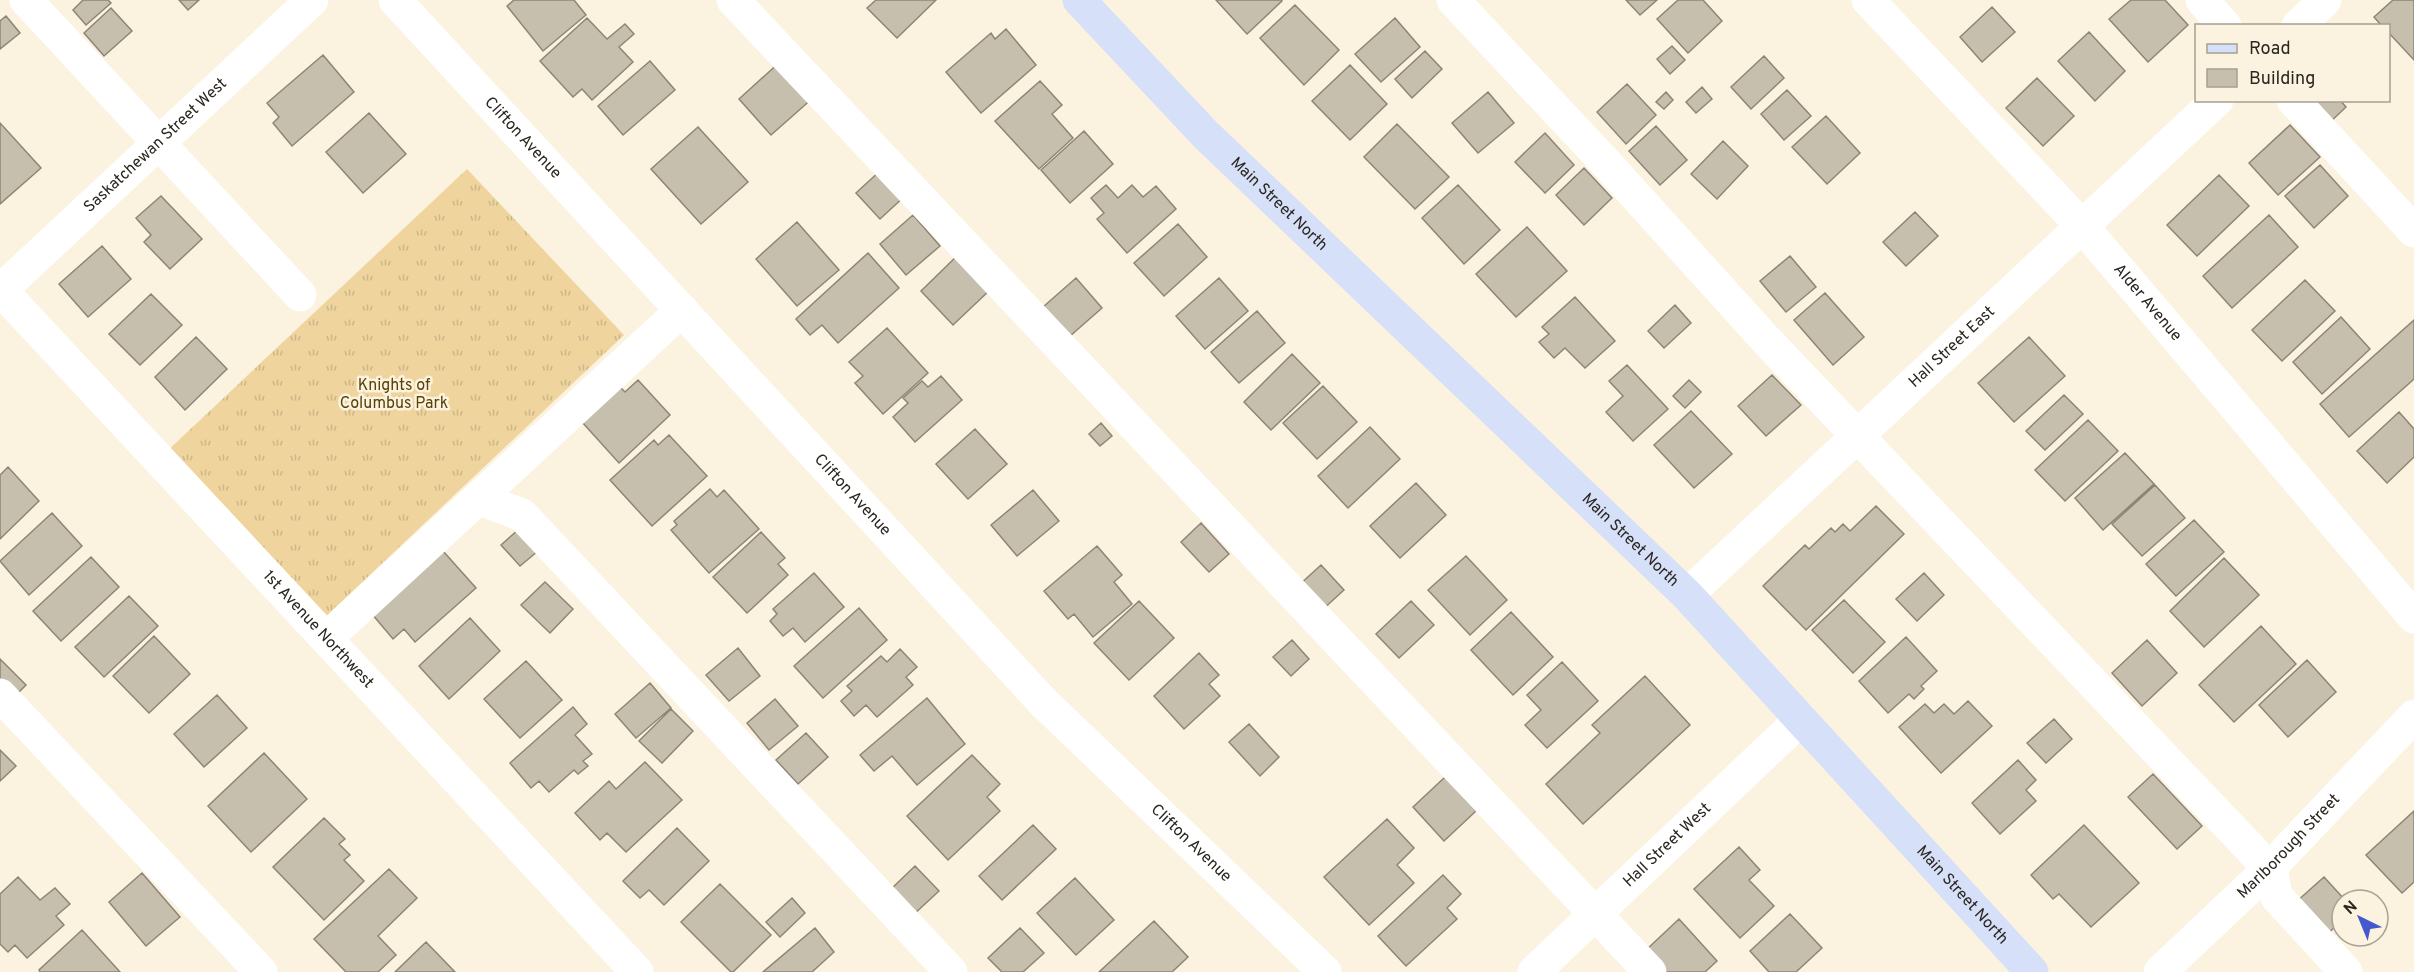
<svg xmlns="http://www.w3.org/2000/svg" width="2414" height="972" viewBox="0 0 2414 972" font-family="Overpass,sans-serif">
<defs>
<pattern id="grass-tufts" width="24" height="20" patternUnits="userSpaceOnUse" patternTransform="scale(1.5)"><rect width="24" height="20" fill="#efd49e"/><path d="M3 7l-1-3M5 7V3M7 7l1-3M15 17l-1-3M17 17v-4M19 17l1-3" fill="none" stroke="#cdb688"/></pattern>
</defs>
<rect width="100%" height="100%" fill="#fbf2df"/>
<!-- grass -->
<path fill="url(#grass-tufts)" d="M467,169l157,166 -303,286 -157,-167z"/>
<!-- building -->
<path fill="#c7bfad" stroke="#8e8575" stroke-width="1.5" d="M83,0h25l3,3 -25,22 -13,-15z
M179,0h20l-11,10z
M514,0h60l12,15 -43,36 -36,-45z
M876,0h60l-39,38 -30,-30z
M1216,0h65l1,1 -35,33z
M1626,0h31l-17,15z
M1678,0h25l19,21 -34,32 -31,-34z
M2131,0h34l23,25 -40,37 -39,-43z
M2393,0h21v60l-26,-28v-6h-6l-8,-9z
M1295,5l44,45 -35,35 -44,-47z
M1992,7l23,25 -33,30 -22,-25z
M111,8l21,23 -28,25 -20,-23z
M6,16l14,17 -20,16v-28z
M587,18l20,21 18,-15 9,10 -15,13 14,15 -41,38 -10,-11 -9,8 -33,-36z
M1395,18l25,29 -39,35 -26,-28z
M1006,29l30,36 -55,48 -35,-41 45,-39 4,6z
M2089,32l36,39 -30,30 -37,-40z
M1672,46l13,14 -15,14 -13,-15z
M1425,51l17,18 -30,29 -17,-19z
M323,55l31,37 -62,54 -19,-23 6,-6 -12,-14z
M1764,56l20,22 -33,31 -20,-22z
M782,60l32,37 -43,38 -32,-36z
M650,61l25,29 -52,45 -25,-29z
M1350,65l37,39 -37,36 -38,-39z
M2037,78l37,38 -31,30 -37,-38z
M1040,81l22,24 -10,9 21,24 -34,31 -44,-48z
M1627,84l29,31 -30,29 -29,-32z
M1702,87l10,12 -16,14 -10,-11z
M1787,90l24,26 -27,24 -23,-26z
M1488,92l26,31 -36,30 -26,-30z
M1666,92l7,8 -9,9 -8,-7z
M2301,100h39l6,7 -21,20z
M369,113l37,41 -43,39 -37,-41z
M1826,116l34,37 -33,31 -35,-37z
M0,123l41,45 -41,36z
M1397,124l52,53 -34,32 -51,-52z
M2290,125l30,32 -42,38 -29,-32z
M1656,126l31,34 -27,25 -31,-34z
M698,127l50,55 -47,42 -50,-55z
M1084,131l29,33 -43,39 -29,-33z
M1545,133l29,32 -29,28 -30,-31z
M1723,141l25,25 -31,33 -26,-25z
M2320,165l28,31 -34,32 -29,-32z
M1584,168l28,30 -28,27 -28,-30z
M882,169l24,26 -26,24 -24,-26z
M2219,175l30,31 -52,50 -30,-31z
M1106,185l12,13 14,-13 11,12 13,-11 20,23 -49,44 -30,-34 7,-6 -13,-15z
M1458,185l42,45 -36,34 -42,-46z
M161,196l41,43 -32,30 -26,-27 7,-7 -15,-17z
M1915,212l23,24 -32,30 -23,-24z
M913,215l27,31 -34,29 -26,-31z
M2269,215l29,32 -66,61 -29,-32z
M797,222l42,48 -42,36 -41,-47z
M1178,224l29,33 -43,39 -30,-33z
M1527,227l40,44 -51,46 -40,-43z
M102,246l29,33 -43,38 -29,-33z
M868,253l31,35 -61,55 -16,-18 -12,10 -14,-16z
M959,254l33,34 -39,37 -32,-34z
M1790,256l26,31 -30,25 -26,-31z
M1076,278l26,30 -33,29 -26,-30z
M1219,278l29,33 -43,38 -29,-33z
M2305,280l30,31 -53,50 -30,-31z
M1825,293l39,44 -31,28 -39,-45z
M151,294l31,31 -42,40 -31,-31z
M1575,297l40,44 -30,27 -20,-20 -11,10 -15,-16 10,-8 -7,-7z
M1675,305l16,18 -27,25 -16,-17z
M1257,311l28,32 -46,40 -28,-31z
M2341,317l29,32 -48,45 -29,-32z
M2414,320v59l-65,58 -29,-33z
M887,328l41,45 -45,41 -28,-31 8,-7 -14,-14z
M196,337l31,32 -42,41 -30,-33z
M2029,337l36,39 -51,46 -36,-39z
M1292,354l28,29 -49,47 -27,-28z
M1627,365l41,44 -35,32 -27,-29 17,-16 -14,-15z
M1772,375l29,30 -35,31 -28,-30z
M941,376l21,24 -47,42 -22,-25 15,-14 -5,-5 19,-17 6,6z
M638,380l32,35 -51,48 -37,-41 38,-35 5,5z
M1689,380l12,12 -16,16 -12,-12z
M1323,386l34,36 -40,37 -34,-36z
M2064,395l19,19 -38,36 -19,-19z
M1691,411l41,43 -38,34 -40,-43z
M2399,412l15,17v28l-27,26 -30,-32z
M2088,420l30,31 -53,50 -30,-31z
M1101,423l11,13 -12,10 -11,-12z
M1370,427l30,32 -52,49 -30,-32z
M975,429l32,35 -39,35 -32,-35z
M669,435l38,41 -55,50 -42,-46 44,-40 4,5z
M2125,453l29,31 -51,46 -28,-32z
M8,467l31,34 -39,38v-64z
M1416,483l30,32 -46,43 -30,-32z
M2155,485l30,33 -43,38 -30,-32z
M710,489l7,8 7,-7 35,39 -50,44 -38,-43 6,-5 -3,-4z
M1033,490l26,31 -42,35 -26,-31z
M1876,506l28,28 -98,96 -43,-44 42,-41 4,4 22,-21 4,4 8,-8 7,7z
M52,513l30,33 -53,49 -29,-34z
M2194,520l30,32 -48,44 -30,-32z
M1201,523l28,31 -20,18 -28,-30z
M519,529l19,22 -18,15 -19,-21z
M761,532l24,26 -7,6 10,11 -41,38 -34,-36z
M1097,546l25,29 -8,7 18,22 -39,33 -19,-23 -6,5 -24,-28z
M443,551l33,37 -61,54 -11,-13 -11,10 -21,-25z
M1466,556l41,44 -37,35 -42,-45z
M91,557l28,30 -58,54 -28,-30z
M2224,558l35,37 -55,52 -34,-36z
M1321,565l23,25 -23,21 -23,-25z
M814,573l30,34 -39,35 -12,-14 -10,8 -13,-15 7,-7 -4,-5z
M1924,573l20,22 -27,26 -21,-22z
M545,582l28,27 -23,24 -29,-28z
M129,596l29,30 -54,51 -29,-30z
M1844,600l41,42 -32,31 -41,-43z
M1139,601l35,37 -45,42 -35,-37z
M1411,601l23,24 -35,33 -23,-24z
M859,608l28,32 -64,58 -29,-32z
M1511,612l42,45 -40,38 -42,-45z
M470,618l30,33 -51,48 -30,-33z
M2261,626l35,38 -62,58 -35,-37z
M154,636l36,38 -41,39 -36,-37z
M1906,637l31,34 -16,15 3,3 -10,10 -5,-5 -21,19 -29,-32z
M1292,640l17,19 -18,17 -18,-19z
M2147,640l30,33 -35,33 -30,-33z
M738,648l22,28 -31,25 -23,-26z
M900,649l17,18 -11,10 7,8 -36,32 -11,-12 -12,11 -13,-15 11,-10 -5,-5 34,-30 6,6z
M1199,653l20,22 -10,9 11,12 -36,33 -30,-33z
M0,659l26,26 -13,13 -13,-13z
M2307,660l29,32 -48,45 -29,-32z
M526,661l36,39 -42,38 -36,-39z
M1562,662l36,39 -51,47 -22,-23 16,-15 -14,-15z
M1645,676l45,49 -107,99 -37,-40 54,-51 -8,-8z
M650,683l21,25 -35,30 -21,-24z
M217,695l30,33 -43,39 -30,-33z
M927,698l38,46 -48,41 -25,-29 -18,15 -14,-16z
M775,699l23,27 -29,24 -22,-27z
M1968,701l24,25 -51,47 -42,-46 26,-23 9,9 10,-9 10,10z
M573,707l14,17 -12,11 17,19 -9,7 5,5 -10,8 -4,-4 -25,22 -10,-11 -8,7 -21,-25z
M671,709l22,22 -31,32 -23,-22z
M2054,719l18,20 -26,24 -19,-20z
M1249,724l30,33 -19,19 -31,-34z
M806,733l22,24 -30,27 -22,-24z
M0,750l16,16 -16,15z
M264,753l43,46 -56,53 -43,-46z
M972,755l28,29 -13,13 13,14 -52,49 -41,-44z
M2018,760l18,20 -10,10 10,11 -36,33 -28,-31z
M645,762l37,38 -56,52 -19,-19 -7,7 -25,-27 34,-32 7,8z
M2153,774l49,52 -25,23 -49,-52z
M1445,777l31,34 -32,30 -31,-34z
M2414,811v71l-12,11 -36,-38z
M324,818l21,21 -6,5 11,11 -6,5 20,21 -40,39 -51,-53z
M1387,819l27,29 -17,17 17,18 -45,42 -45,-48z
M1033,825l23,24 -54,51 -23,-24z
M2084,825l55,58 -48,44 -32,-33 -6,5 -22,-24z
M677,828l32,33 -45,44 -15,-15 -9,8 -17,-17z
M1739,847l21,23 -11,10 25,26 -34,32 -46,-49z
M915,866l24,25 -27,25 -23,-25z
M389,869l28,29 -39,38 18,19 -18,17h-32l-32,-33z
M142,873l38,44 -34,29 -37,-44z
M1443,875l18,19 -14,14 10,11 -51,47 -28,-30z
M18,877l22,23 15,-12 15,16 -14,12 8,9 -37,33 -12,-13 -7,7 -8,-8v-50z
M2324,877l21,23h-3v21l-17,15 -29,-34z
M1075,878l39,42 -38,35 -39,-42z
M720,884l51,51 -38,37h-2l-50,-50z
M792,898l13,15 -25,24 -14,-15z
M1790,914l32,34 -26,24h-27l-19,-21z
M1679,919l38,42 -12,11h-40l-20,-21z
M1154,921l34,36 -16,15h-73z
M815,928l19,24 -22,20h-49z
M1020,928l24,25 -21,19h-21l-14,-14z
M82,930l38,42h-80l-1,-2z
M426,942l29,30h-60z"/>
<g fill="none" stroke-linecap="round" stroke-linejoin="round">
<!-- minor -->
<g stroke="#fff" stroke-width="33">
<path d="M26,0l274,295"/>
<path id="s1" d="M395,0l648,702 282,270"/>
<path d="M733,0l917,972"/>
<path d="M1453,0l153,163 161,178 482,506 23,26 4,23 70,76"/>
<path id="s2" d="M1868,0l214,226 332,391"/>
<path d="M2202,0l23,26"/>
<path d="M2298,26l27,-26"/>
<path d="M2293,100l121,131"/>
<path id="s3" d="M0,289l637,683"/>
<path id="s4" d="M0,291l312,-291"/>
<path d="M480,499l42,16 429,457"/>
<path id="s5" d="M1687,595l530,-495"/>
<path d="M327,638l355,-328"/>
<path d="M0,695l261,277"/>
<path id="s6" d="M1534,972l267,-253"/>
<path id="s7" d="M2160,972l109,-103 145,-153"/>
</g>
<!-- major -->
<path stroke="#d7e0f9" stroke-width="33" id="s8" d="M1079,0l126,134 482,461 345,377"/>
</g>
<g text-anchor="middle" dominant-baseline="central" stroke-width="5" stroke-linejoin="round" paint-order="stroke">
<!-- street labels -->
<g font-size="16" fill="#2a2620" stroke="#fbf2df">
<text stroke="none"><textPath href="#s1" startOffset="188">Clifton Avenue</textPath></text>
<text stroke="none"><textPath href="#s4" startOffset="213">Saskatchewan Street West</textPath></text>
<text stroke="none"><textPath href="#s8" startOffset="286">Main Street North</textPath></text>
<text stroke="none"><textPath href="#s2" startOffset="412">Alder Avenue</textPath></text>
<text stroke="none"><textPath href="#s5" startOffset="363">Hall Street East</textPath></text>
<text stroke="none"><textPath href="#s1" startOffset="674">Clifton Avenue</textPath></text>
<text stroke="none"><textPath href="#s8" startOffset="772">Main Street North</textPath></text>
<text stroke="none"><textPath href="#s3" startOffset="466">1st Avenue Northwest</textPath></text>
<text stroke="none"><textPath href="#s1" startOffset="1160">Clifton Avenue</textPath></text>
<text stroke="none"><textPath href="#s6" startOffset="184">Hall Street West</textPath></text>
<text stroke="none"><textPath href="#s7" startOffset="180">Marlborough Street</textPath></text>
<text stroke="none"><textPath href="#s8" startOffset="1258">Main Street North</textPath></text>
</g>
<!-- park labels -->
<g font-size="16" fill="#594205" stroke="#fbf2df">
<text x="394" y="386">Knights of<tspan x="394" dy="18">Columbus Park</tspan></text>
</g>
</g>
<!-- legend -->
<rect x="2195" y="24" width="195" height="78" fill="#fbf2df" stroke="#a7a093" stroke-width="1.5"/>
<rect x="2207" y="44" width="30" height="9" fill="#d7e0f9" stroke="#a7a093" stroke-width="1.5"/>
<text x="2249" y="54" font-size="18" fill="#2a2620">Road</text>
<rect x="2207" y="69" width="30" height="18" fill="#c7bfad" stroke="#a7a093" stroke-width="1.5"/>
<text x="2249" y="84" font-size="18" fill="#2a2620">Building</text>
<!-- north arrow -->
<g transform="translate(2360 918) rotate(317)"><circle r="28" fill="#fbf2df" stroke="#a7a093" stroke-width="1.5"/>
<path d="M0-4.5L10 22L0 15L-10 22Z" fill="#4459cd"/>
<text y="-9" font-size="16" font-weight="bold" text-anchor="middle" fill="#2a2620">N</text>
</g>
</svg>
